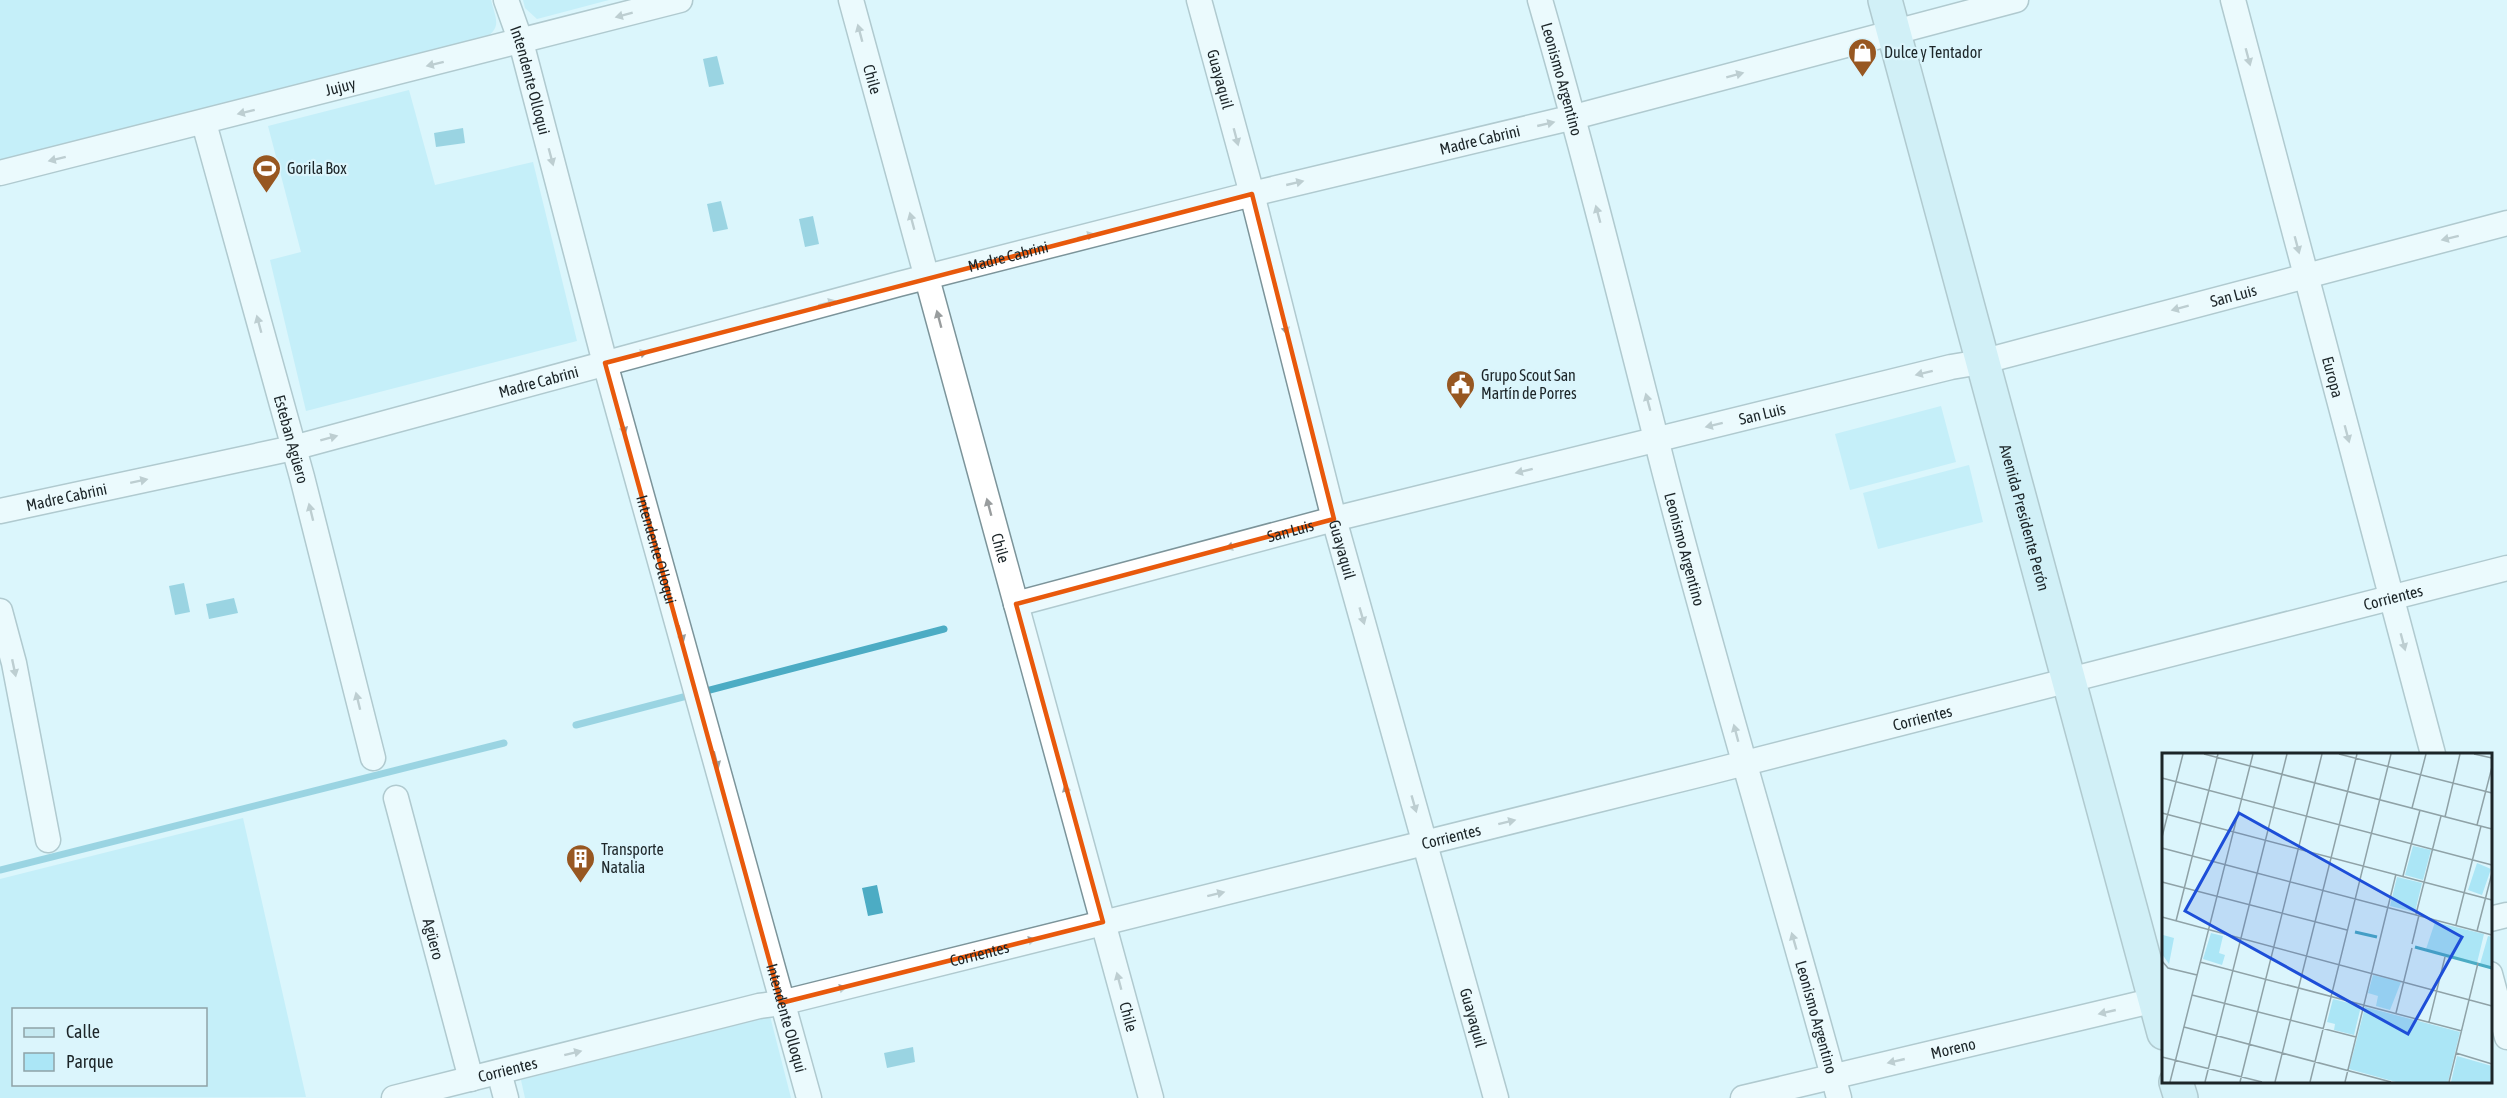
<svg xmlns="http://www.w3.org/2000/svg" width="2507" height="1098" viewBox="0 0 2507 1098" font-family="'Asap Condensed',sans-serif">
<rect width="100%" height="100%" fill="#dbf5fc"/>
<!-- green -->
<path fill="#abe6f6" fill-rule="evenodd" d="M0,0h491c6,23 11,27 -10,42l-481,120z
M523,0h86l-72,19 -12,-11z
M409,90l26,95 98,-23 44,179 -271,70 -36,-151 31,-8 -33,-126z
M1941,406l15,56 -106,28 -15,-56z
M1969,465l14,57 -105,27 -15,-56z
M243,818l63,279 -306,1v-219zM14,1010h192v74h-192z
M770,1016l21,82h-266l-4,-18z"/>
<!-- water -->
<path fill="#4cacc4" d="M717,56l7,28 -15,3 -6,-28z
M463,128l2,15 -29,4 -2,-14z
M721,201l7,28 -15,3 -6,-28z
M813,216l6,28 -14,3 -6,-28z
M184,583l6,29 -15,3 -6,-29z
M234,598l4,15 -29,6 -3,-15z
M877,885l6,28 -15,3 -6,-28z
M913,1047l2,15 -28,6 -3,-15z"/>
<g fill="none" stroke-linecap="round" stroke-linejoin="round">
<!-- stream -->
<path stroke="#4cacc4" stroke-width="7" d="M576,725l368,-96
M0,870l504,-127"/>
<defs>
<g id="minor">
<path id="s1" d="M506,0l15,42 84,321 204,735"/>
<path id="s2" d="M851,0l300,1098"/>
<path id="s3" d="M1199,0l53,194 82,325 162,579"/>
<path id="s4" d="M1540,0c45,156 84,313 124,470 54,210 118,418 175,628"/>
<path id="s5" d="M2233,0l200,754"/>
<path id="s6" d="M204,123l98,354 71,281"/>
<path id="s7" d="M0,173l680,-173"/>
<path id="s8" d="M0,511l293,-63 606,-164 353,-90 322,-77 442,-117"/>
<path id="s9" d="M1016,604l318,-85 617,-152 30,-5 526,-139"/>
<path d="M0,611l14,52 34,177"/>
<path id="s10" d="M396,798l75,281"/>
<path d="M2490,919l17,-4"/>
<path d="M2490,974l17,63"/>
<path d="M499,1072l7,26"/>
<path id="s11" d="M394,1098l365,-92 22,-3 929,-231 797,-204"/>
<path id="s12" d="M1743,1098l421,-100"/>
</g>
<g id="secondary">
<path id="s13" d="M1885,0l279,1033"/>
<path d="M2176,1082l5,16"/>
</g>
</defs>
<!-- minor casing -->
<use href="#minor" stroke="#7c949a" stroke-width="27"/>
<!-- secondary casing -->
<use href="#secondary" stroke="#7c949a" stroke-width="36"/>
<!-- minor -->
<use href="#minor" stroke="#fff" stroke-width="24"/>
<!-- secondary -->
<use href="#secondary" stroke="#c5e9f1" stroke-width="33"/>
</g>
<!-- one-way arrows -->
<defs><path id="oneway-solid" d="M-6-.8H1V-3.2L6.5 0L1 3.2V.8H-6Z" transform="scale(1.5)"/></defs>
<g fill="#999d9e">
<use href="#oneway-solid" transform="translate(624 15) rotate(165)"/>
<use href="#oneway-solid" transform="translate(860 33) rotate(-105)"/>
<use href="#oneway-solid" transform="translate(2248 57) rotate(75)"/>
<use href="#oneway-solid" transform="translate(435 64) rotate(166)"/>
<use href="#oneway-solid" transform="translate(1735 75) rotate(-15)"/>
<use href="#oneway-solid" transform="translate(246 112) rotate(166)"/>
<use href="#oneway-solid" transform="translate(1546 124) rotate(-13)"/>
<use href="#oneway-solid" transform="translate(1236 137) rotate(75)"/>
<use href="#oneway-solid" transform="translate(551 157) rotate(75)"/>
<use href="#oneway-solid" transform="translate(57 159) rotate(166)"/>
<use href="#oneway-solid" transform="translate(1295 183) rotate(-13)"/>
<use href="#oneway-solid" transform="translate(1598 214) rotate(-105)"/>
<use href="#oneway-solid" transform="translate(912 221) rotate(-105)"/>
<use href="#oneway-solid" transform="translate(1086 236) rotate(-14)"/>
<use href="#oneway-solid" transform="translate(2450 238) rotate(166)"/>
<use href="#oneway-solid" transform="translate(2297 245) rotate(75)"/>
<use href="#oneway-solid" transform="translate(827 303) rotate(-15)"/>
<use href="#oneway-solid" transform="translate(2180 308) rotate(165)"/>
<use href="#oneway-solid" transform="translate(939 319) rotate(-105)"/>
<use href="#oneway-solid" transform="translate(259 324) rotate(-105)"/>
<use href="#oneway-solid" transform="translate(1285 326) rotate(76)"/>
<use href="#oneway-solid" transform="translate(639 354) rotate(-15)"/>
<use href="#oneway-solid" transform="translate(1924 373) rotate(166)"/>
<use href="#oneway-solid" transform="translate(1648 402) rotate(-105)"/>
<use href="#oneway-solid" transform="translate(1714 425) rotate(166)"/>
<use href="#oneway-solid" transform="translate(623 426) rotate(74)"/>
<use href="#oneway-solid" transform="translate(2347 434) rotate(75)"/>
<use href="#oneway-solid" transform="translate(329 438) rotate(-15)"/>
<use href="#oneway-solid" transform="translate(1524 471) rotate(166)"/>
<use href="#oneway-solid" transform="translate(139 481) rotate(-12)"/>
<use href="#oneway-solid" transform="translate(989 507) rotate(-105)"/>
<use href="#oneway-solid" transform="translate(311 512) rotate(-104)"/>
<use href="#oneway-solid" transform="translate(1234 546) rotate(165)"/>
<use href="#oneway-solid" transform="translate(1362 616) rotate(74)"/>
<use href="#oneway-solid" transform="translate(681 634) rotate(74)"/>
<use href="#oneway-solid" transform="translate(2403 642) rotate(75)"/>
<use href="#oneway-solid" transform="translate(14 668) rotate(78)"/>
<use href="#oneway-solid" transform="translate(358 701) rotate(-104)"/>
<use href="#oneway-solid" transform="translate(1736 733) rotate(-105)"/>
<use href="#oneway-solid" transform="translate(716 760) rotate(75)"/>
<use href="#oneway-solid" transform="translate(1067 793) rotate(-105)"/>
<use href="#oneway-solid" transform="translate(1414 804) rotate(74)"/>
<use href="#oneway-solid" transform="translate(1507 822) rotate(-14)"/>
<use href="#oneway-solid" transform="translate(1216 894) rotate(-14)"/>
<use href="#oneway-solid" transform="translate(1027 941) rotate(-14)"/>
<use href="#oneway-solid" transform="translate(1794 941) rotate(-106)"/>
<use href="#oneway-solid" transform="translate(1119 981) rotate(-105)"/>
<use href="#oneway-solid" transform="translate(838 989) rotate(-14)"/>
<use href="#oneway-solid" transform="translate(2107 1012) rotate(167)"/>
<use href="#oneway-solid" transform="translate(573 1053) rotate(-14)"/>
<use href="#oneway-solid" transform="translate(1896 1061) rotate(167)"/>
</g>
<!-- marked area -->
<path d="M0 0H2507V1098H0ZM1252,194l82,325 -318,85 87,318 -322,81 -176,-640z" fill="#dbf5fc" fill-opacity=".55" fill-rule="evenodd"/>
<path fill="none" stroke="#e8590c" stroke-width="4.5" stroke-linejoin="round" d="M1252,194l82,325 -318,85 87,318 -322,81 -176,-640z"/>
<!-- icons -->
<defs>
<symbol id="shop-pin" viewBox="-11 -11 22 30"><path d="M0 17L-7.5 6A9.5 9.5 0 1 1 7.5 6Z" fill="#975721" stroke="#dbf5fc"/><path d="M-5-2.5h2.3a2.7 3.5 0 0 1 5.4 0H5L5.5 6h-11ZM-1.5-2.5h3a1.5 2.3 0 0 0-3 0Z" fill="#fff"/></symbol>
<symbol id="stadium-pin" viewBox="-11 -11 22 30"><path d="M0 17L-7.5 6A9.5 9.5 0 1 1 7.5 6Z" fill="#975721" stroke="#dbf5fc"/><path d="M0-5a6.5 5 0 1 0 0 10a6.5 5 0 1 0 0-10ZM-3.5-1.8h7v3.6h-7Z" fill="#fff"/></symbol>
<symbol id="civic-pin" viewBox="-11 -11 22 30"><path d="M0 17L-7.5 6A9.5 9.5 0 1 1 7.5 6Z" fill="#975721" stroke="#dbf5fc"/><path d="M-.6-6.5H3V-4.5H.6V-3L4-1V1h2V6H-6V1h2V-1L-.6-3ZM-1.2 2.5V6h2.4V2.5Z" fill="#fff"/></symbol>
<symbol id="building-pin" viewBox="-11 -11 22 30"><path d="M0 17L-7.5 6A9.5 9.5 0 1 1 7.5 6Z" fill="#975721" stroke="#dbf5fc"/><path d="M-4-6H4V6H1V3H-1V6H-4ZM-2.5-4.3h1.7v1.8h-1.7ZM.8-4.3h1.7v1.8H.8ZM-2.5-1h1.7V.8h-1.7ZM.8-1h1.7V.8H.8Z" fill="#fff"/></symbol>
</defs>
<g fill-rule="evenodd">
<use href="#shop-pin" x="1846" y="36" width="33" height="45"/>
<use href="#stadium-pin" x="250" y="152" width="33" height="45"/>
<use href="#civic-pin" x="1444" y="368" width="33" height="45"/>
<use href="#building-pin" x="564" y="842" width="33" height="45"/>
</g>
<g text-anchor="middle" dominant-baseline="central" stroke-width="4.5" stroke-linejoin="round" paint-order="stroke">
<!-- poi labels -->
<g font-size="16" fill="#1c2528" stroke="#dbf5fc" text-anchor="start">
<text x="1884" y="52">Dulce y Tentador</text>
<text x="287" y="168">Gorila Box</text>
<text x="1481" y="375">Grupo Scout San<tspan x="1481" dy="18">Martín de Porres</tspan></text>
<text x="601" y="849">Transporte<tspan x="601" dy="18">Natalia</tspan></text>
</g>
<!-- street labels -->
<g font-size="16" fill="#1c2528" stroke="#dbf5fc">
<text stroke="none"><textPath href="#s1" startOffset="84">Intendente Olloqui</textPath></text>
<text stroke="none"><textPath href="#s2" startOffset="82">Chile</textPath></text>
<text stroke="none"><textPath href="#s3" startOffset="82">Guayaquil</textPath></text>
<text stroke="none"><textPath href="#s4" startOffset="82">Leonismo Argentino</textPath></text>
<text stroke="none"><textPath href="#s7" startOffset="351">Jujuy</textPath></text>
<text stroke="none"><textPath href="#s8" startOffset="1526">Madre Cabrini</textPath></text>
<text stroke="none"><textPath href="#s8" startOffset="1040">Madre Cabrini</textPath></text>
<text stroke="none"><textPath href="#s9" startOffset="1256">San Luis</textPath></text>
<text stroke="none"><textPath href="#s5" startOffset="390">Europa</textPath></text>
<text stroke="none"><textPath href="#s8" startOffset="554">Madre Cabrini</textPath></text>
<text stroke="none"><textPath href="#s9" startOffset="770">San Luis</textPath></text>
<text stroke="none"><textPath href="#s6" startOffset="328">Esteban Agüero</textPath></text>
<text stroke="none"><textPath href="#s8" startOffset="68">Madre Cabrini</textPath></text>
<text stroke="none"><textPath href="#s13" startOffset="536">Avenida Presidente Perón</textPath></text>
<text stroke="none"><textPath href="#s9" startOffset="284">San Luis</textPath></text>
<text stroke="none"><textPath href="#s1" startOffset="570">Intendente Olloqui</textPath></text>
<text stroke="none"><textPath href="#s2" startOffset="568">Chile</textPath></text>
<text stroke="none"><textPath href="#s3" startOffset="568">Guayaquil</textPath></text>
<text stroke="none"><textPath href="#s4" startOffset="568">Leonismo Argentino</textPath></text>
<text stroke="none"><textPath href="#s11" startOffset="2061">Corrientes</textPath></text>
<text stroke="none"><textPath href="#s11" startOffset="1575">Corrientes</textPath></text>
<text stroke="none"><textPath href="#s11" startOffset="1089">Corrientes</textPath></text>
<text stroke="none"><textPath href="#s10" startOffset="146">Agüero</textPath></text>
<text stroke="none"><textPath href="#s11" startOffset="603">Corrientes</textPath></text>
<text stroke="none"><textPath href="#s1" startOffset="1056">Intendente Olloqui</textPath></text>
<text stroke="none"><textPath href="#s2" startOffset="1054">Chile</textPath></text>
<text stroke="none"><textPath href="#s3" startOffset="1054">Guayaquil</textPath></text>
<text stroke="none"><textPath href="#s4" startOffset="1054">Leonismo Argentino</textPath></text>
<text stroke="none"><textPath href="#s12" startOffset="216">Moreno</textPath></text>
<text stroke="none"><textPath href="#s11" startOffset="117">Corrientes</textPath></text>
</g>
</g>
<!-- overview -->
<g transform="translate(2162 753)">
<rect width="330" height="330" fill="#dbf5fc"/>
<path d="M251,93l18,4 -8,30 -18,-5zM315,110l14,6 -9,26 -14,-5zM235,124l25,6 -7,29 -25,-6zM273,169l49,12 -7,29 -51,-14zM49,180l12,3 -4,17 6,2 -3,10 -19,-6zM1,182l11,3 -5,26 -7,-10zM326,183l4,1v30l-12,-3zM211,222l28,7 -11,28 -14,-4 2,-10 -10,-3zM171,246l28,7 -7,29 -20,-5 1,-6 -8,-2zM203,254l95,25 -12,50h-52l-47,-13zM295,303l35,10v16h-41z" fill="#abe6f6"/>
<path fill="none" stroke="#4cacc4" stroke-width="3" d="M193,179l22,5M253,194l77,21"/>
<path fill="none" stroke="#8fa2a7" stroke-width="1.5" d="M42,1l288,75M177,1l153,39M312,1l18,4M0,25l330,87M250,55l14,-54M0,60l330,87M283,64l15,-63M315,72l15,-58M0,84l21,-83M0,95l330,87M241,123l17,-66M0,129l185,48M254,161l25,-98M0,164l330,89M14,168l42,-167M294,172l25,-99M315,178l15,-58M250,191l7,-29M0,208l6,7 29,7M38,209l262,69M30,242l164,42M234,260l16,-65M267,269l16,-65M22,274l207,55M294,300l36,11M0,304l100,25M8,329l83,-328M43,329l82,-328M78,329l82,-328M113,329l82,-328M148,329l81,-328M183,329l51,-208M287,329l29,-119"/>
<path fill="#1d4ed8" fill-opacity="0.15" stroke="#1d4ed8" stroke-width="3" d="M77,60l223,124 -54,97 -223,-123z"/>
<rect width="330" height="330" fill="none" stroke="#1c2528" stroke-width="3"/>
</g>
<!-- legend -->
<rect x="12" y="1008" width="195" height="78" fill="#dbf5fc" stroke="#8fa2a7" stroke-width="1.5"/>
<rect x="24" y="1028" width="30" height="9" fill="#c5e9f1" stroke="#8fa2a7" stroke-width="1.5"/>
<text x="66" y="1038" font-size="18" fill="#1c2528">Calle</text>
<rect x="24" y="1053" width="30" height="18" fill="#abe6f6" stroke="#8fa2a7" stroke-width="1.5"/>
<text x="66" y="1068" font-size="18" fill="#1c2528">Parque</text>
</svg>
